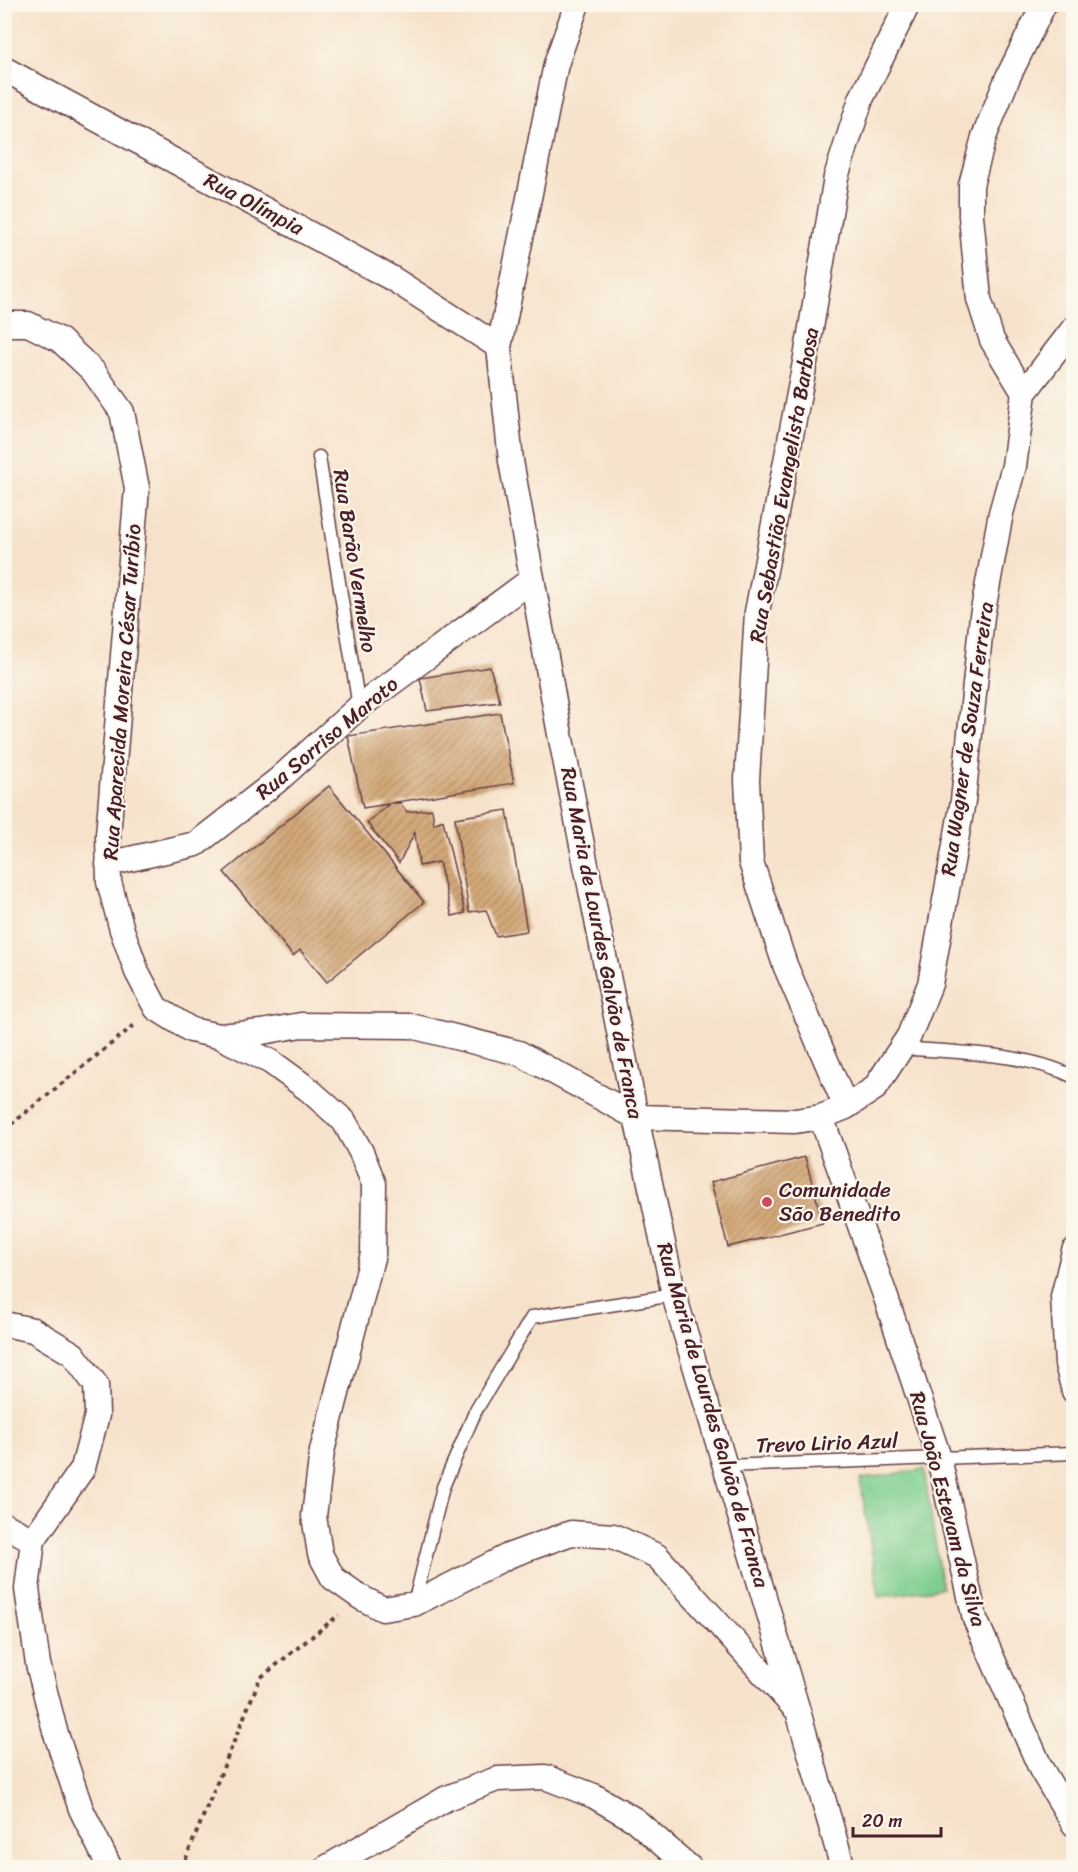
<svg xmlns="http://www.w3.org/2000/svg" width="1078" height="1872" viewBox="0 0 1078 1872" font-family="Sriracha,sans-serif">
<defs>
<pattern id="building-hatch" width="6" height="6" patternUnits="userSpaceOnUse" patternTransform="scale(1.5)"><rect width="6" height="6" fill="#d4a97a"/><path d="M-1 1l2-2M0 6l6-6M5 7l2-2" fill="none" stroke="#ae8964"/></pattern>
</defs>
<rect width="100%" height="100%" fill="#fbf7ec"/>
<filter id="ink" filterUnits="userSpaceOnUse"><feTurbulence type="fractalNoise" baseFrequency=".0167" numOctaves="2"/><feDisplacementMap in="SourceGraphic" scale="12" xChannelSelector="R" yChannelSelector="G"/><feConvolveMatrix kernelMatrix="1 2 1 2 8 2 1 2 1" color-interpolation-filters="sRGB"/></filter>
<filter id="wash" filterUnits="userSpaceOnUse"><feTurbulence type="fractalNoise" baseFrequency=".008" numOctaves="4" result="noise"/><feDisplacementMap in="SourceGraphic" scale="24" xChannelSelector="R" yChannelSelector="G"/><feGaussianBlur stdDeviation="1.35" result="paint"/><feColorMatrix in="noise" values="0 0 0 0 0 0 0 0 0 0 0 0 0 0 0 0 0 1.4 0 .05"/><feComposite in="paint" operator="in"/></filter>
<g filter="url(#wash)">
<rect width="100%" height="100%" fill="#f6e2ca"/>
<!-- pitch -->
<path fill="#7ece8f" stroke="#64765d" stroke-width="1.5" d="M924,1469l18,119 -63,9 -19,-118z"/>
<g id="blocks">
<!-- building -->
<path fill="url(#building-hatch)" d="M490,667l10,35 -73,9 -7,-33z
M500,713l14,70 -123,20h9l7,9 25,-3 2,15 9,-4 22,93 -13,3 -13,-54 -20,4 -4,-34 -16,31 -32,-40 22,-19 -26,4 -15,-72z
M329,786l95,116 -97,80 -27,-32 -7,6 -69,-84z
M507,810l20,121 -31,5 -10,-26 -17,2 -14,-94z
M805,1157l18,66 -95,24 -17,-65z"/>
</g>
</g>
<g filter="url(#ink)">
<use href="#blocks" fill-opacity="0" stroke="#643c43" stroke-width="1.5"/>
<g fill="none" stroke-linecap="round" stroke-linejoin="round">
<defs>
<path id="service" d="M319,457l40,250
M902,1048c55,5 122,4 172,29
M725,1466l349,-13
M414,1604l29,-117 32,-75 57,-95 142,-22"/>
<path id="minor" d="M577,4l-21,60 -57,283 12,114 48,268 77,388 38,178 124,416 45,157
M4,69l389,210 106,68
M4,324h24l32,16 33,31 29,41 15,76 -29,347 1,47 13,48 15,42 19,36 35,22 28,6 43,-4 39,-7 110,1 108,27 117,64 159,4 26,-4 25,-10 29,-19 34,-52 21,-52 33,-183 19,-185 19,-103 13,-47 10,-73 50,-65
M1024,393l-32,-53 -13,-41 -8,-83v-31l13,-48 24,-60 36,-73
M108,864l88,-20 82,-64 81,-73 172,-127
M219,1036l52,26 37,27 36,32 17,31 13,32 -1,70 -51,197 -8,65 6,38 13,24 27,19 23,12 31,-5 94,-48 63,-23 42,3 44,20 136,150
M846,1107l-61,-142 -34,-103 -4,-82 10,-168 50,-260 29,-175 25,-78 47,-95
M821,1117l64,178 54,163 36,161 66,150 33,55
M1074,1251l-11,46 4,67 7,27
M4,1324l29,6 40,24 23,31 1,30 -14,53 -50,72 -6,49 11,75 17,67 26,78 29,59
M4,1525l29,15
M326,1868l121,-70 50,-19 48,-2 49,19 41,24 55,48"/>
</defs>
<!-- service casing -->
<use href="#service" stroke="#643c43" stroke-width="15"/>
<!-- minor casing -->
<use href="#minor" stroke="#643c43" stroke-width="27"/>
<!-- path -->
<path stroke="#643c43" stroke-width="4" stroke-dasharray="4.5 4.5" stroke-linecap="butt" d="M1072,125l2,-1
M4,1130l133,-107
M182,1868l78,-190 79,-63"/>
<!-- service -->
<use href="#service" stroke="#fff" stroke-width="12"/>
<!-- minor -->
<use href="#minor" stroke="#fff" stroke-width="24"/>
</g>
</g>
<!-- markers -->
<circle fill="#d1495b" stroke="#fbf7ec" stroke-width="2" cx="767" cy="1202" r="6"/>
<g text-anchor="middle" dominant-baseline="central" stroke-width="4.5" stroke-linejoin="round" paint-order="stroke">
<!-- street labels -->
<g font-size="21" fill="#4a1f2b" stroke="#fbf7ec">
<text transform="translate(254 204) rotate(28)">Rua Olímpia</text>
<text transform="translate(784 485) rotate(-80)">Rua Sebastião Evangelista Barbosa</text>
<text transform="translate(355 561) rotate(81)">Rua Barão Vermelho</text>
<text transform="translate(122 692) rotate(-86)">Rua Aparecida Moreira César Turíbio</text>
<text transform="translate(327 738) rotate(-40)">Rua Sorriso Maroto</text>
<text transform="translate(967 739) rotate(-82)">Rua Wagner de Souza Ferreira</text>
<text transform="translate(602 943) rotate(79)">Rua Maria de Lourdes Galvão de Franca</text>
<text transform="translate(713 1415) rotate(74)">Rua Maria de Lourdes Galvão de Franca</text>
<text transform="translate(827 1443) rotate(-2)">Trevo Lirio Azul</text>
<text transform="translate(948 1509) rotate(75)">Rua João Estevam da Silva</text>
</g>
<!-- poi labels -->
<g font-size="21" fill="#4a1f2b" stroke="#fbf7ec" text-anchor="start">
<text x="779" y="1190">Comunidade<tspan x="779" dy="24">São Benedito</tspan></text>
</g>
</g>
<!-- margin -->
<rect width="1078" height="1872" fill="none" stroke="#fbf7ec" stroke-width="24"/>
<!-- scale -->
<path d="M853 1827v9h88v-9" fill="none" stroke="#4a1f2b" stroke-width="3"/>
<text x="862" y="1827" font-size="18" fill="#4a1f2b" stroke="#fbf7ec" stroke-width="4.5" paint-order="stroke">20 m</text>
</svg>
